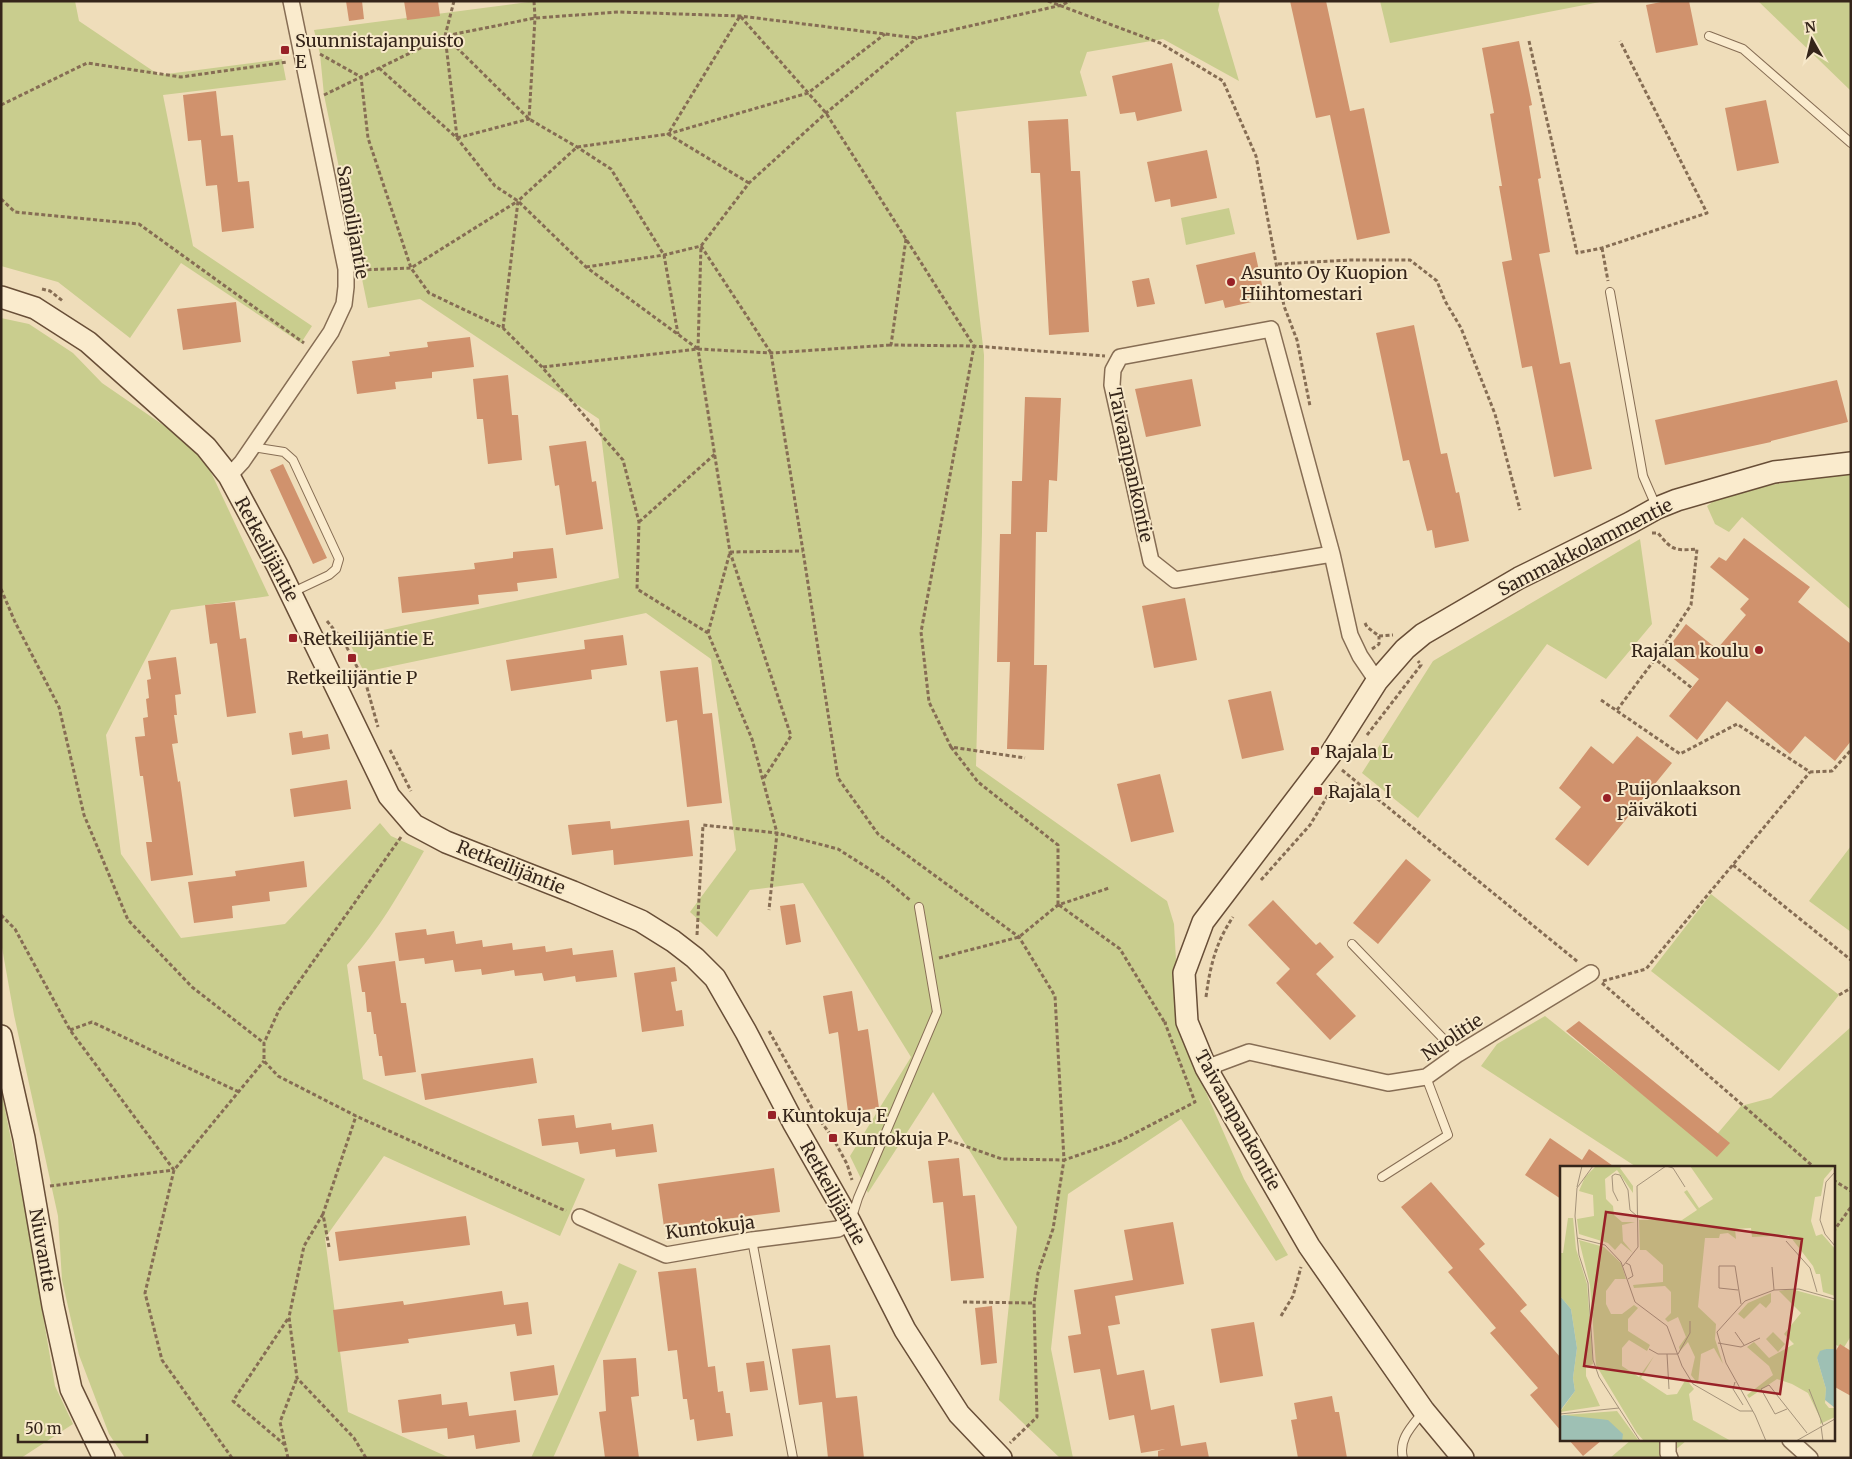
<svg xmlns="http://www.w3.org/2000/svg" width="1852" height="1459" viewBox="0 0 1852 1459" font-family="Merriweather,serif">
<rect width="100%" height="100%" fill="#efddba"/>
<!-- green -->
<path fill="#c9cd8e" d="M1,1h74l4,20 80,54 123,-16 4,21 -123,15 30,151 119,80 -11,17 -120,-80 -51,75 -72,-56 -57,-16z
M536,1h684l-2,9 21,71 -76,-42 -76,13 -7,20 7,24 -131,16 28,243 -2,177 -6,234 191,135 7,23 6,109 64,146 44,76 -12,6 -95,-142 -113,75 -17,155 22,109h-13l-61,-58 18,-173 -84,-135 -65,101 -18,-37 61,-99 -108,-174 -53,7 -33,47 -27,-25 46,-62 -25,-191 -65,-46 -282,59 -17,-34 272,-60 -20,-159 -179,-120 -52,9 -44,-213 -4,-41 -6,-24z
M1380,1h225l-215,42z
M1758,1h93v90z
M1229,208l6,26 -49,11 -5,-27z
M1,318l28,6 44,29 29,30 99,68 68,145 -98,14 -65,125 15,119 60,84 104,-14 95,-101 11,13 33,15c-24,41 -44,78 -77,114l16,114 222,100 -25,57 -176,-80 -59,82 23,174 102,46h-325l-16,-24 -30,-79 -17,-75 -4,-64 -44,-201 -13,-73z
M1851,472v138l-109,-93 -13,15 -14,-8 -8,-18 15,-11 94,-19z
M1640,539l12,85 -46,55 -59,-35 -129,174 -56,-45 71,-112z
M1851,846v86l-42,-31z
M1711,894l128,101 -60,76 -128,-100z
M1545,1016l162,130 34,-40 30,-8 80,-71v309l-8,13 -10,-6v-175h-195l-157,-102 16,-22z
M1,1089l25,126 29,171 18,38 -52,34h-20z
M619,1263l18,8 -84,187h-22z
M1631,1440h56l-21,18h-56z"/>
<!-- building -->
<path fill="#d0926d" d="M346,1h16l2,18 -15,2z
M404,1h34l2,15 -33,4z
M1290,1h36l24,110 14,-3 26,125 -33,7 -27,-125 -14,3z
M1666,1h23l9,44 -42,8 -10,-48z
M1519,41l13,64 -3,1 12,72 -3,1 12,73 -11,2 21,110 10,-2 22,107 -38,8 -22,-111 -10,2 -20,-106 10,-2 -13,-74h3l-12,-72 4,-1 -12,-65z
M1172,63l10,48 -45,10 -2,-9 -15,2 -8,-38z
M216,91l5,45 12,-1 5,47 11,-1 5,47 -32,4 -5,-47 -11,1 -5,-46 -13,1 -5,-46z
M1766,100l13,63 -42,8 -12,-63z
M1068,119l3,52h9l9,161 -40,3 -9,-162h-9l-3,-52z
M1207,150l10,48 -46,9 -1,-8 -15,3 -8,-40z
M1255,252l10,47 -40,9 -2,-8 -18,4 -9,-39z
M1149,278l6,26 -18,3 -5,-26z
M236,302l5,40 -58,8 -6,-41z
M1414,325l27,129 6,-1 9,40 3,-1 10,49 -34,7 -3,-18 -5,1 -18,-71 -6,1 -27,-128z
M470,337l4,30 -42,5v6l-37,4 1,7 -39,5 -5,-33 38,-5 -1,-4 39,-5 -1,-5z
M508,375l4,40h6l4,45 -34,4 -5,-45h-6l-4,-40z
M1192,379l9,47 -55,11 -11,-48z
M1837,380l11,42 -77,19v1l-106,23 -10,-45z
M1025,397l36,1 -4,83 -8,-1 -2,52h-11l-2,133h13l-3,85 -37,-1 3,-87h-13l3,-128h11l1,-53h10z
M586,441l6,41 4,-1 7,48 -37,6 -7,-50 -4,1 -6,-40z
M283,464l44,94 -14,6 -43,-94z
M1744,538l66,49 -12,15 53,42v97l-16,20 -30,-25 -15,18 -63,-53 -30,39 -28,-24 30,-37 -34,-27 21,-28 31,25 29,-34 -6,-6 9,-10 -39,-32 9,-10 7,4z
M553,548l4,30 -40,5 1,8 -40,4 1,9 -77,9 -4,-36 77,-8 -1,-6 39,-5v-6z
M1185,598l12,62 -43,8 -12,-62z
M235,602l5,37 6,-1 10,75 -29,4 -10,-74 -7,1 -5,-39z
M623,635l4,30 -36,5 1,9 -81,12 -5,-31 79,-11 -1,-9z
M176,657l5,37 -6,1 2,20h-3l4,28 -6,1 6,38 2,-1 13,94 -42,6 -5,-39h6l-9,-66h-3l-5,-39 10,-1 -2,-18 5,-1 -2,-18 3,-1 -2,-18 4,-1 -3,-18z
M698,667l5,47 9,-1 10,90 -35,4 -10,-87 -11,2 -6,-51z
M1271,691l13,59 -42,9 -14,-59z
M302,731l1,7 25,-4 2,15 -38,6 -3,-22z
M1637,736l35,27 -84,103 -33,-27 26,-32 -22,-19 32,-42 22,18z
M1160,774l14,58 -43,10 -14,-58z
M347,780l4,29 -57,8 -4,-28z
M689,820l4,36 -79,9 -1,-15 -41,5 -4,-30 42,-4 1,8z
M1406,859l25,21 -53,64 -25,-21z
M304,861l3,26 -38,5 1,9 -38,5 1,12 -39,5 -6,-41 48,-6 -1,-5z
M1273,900l43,45 4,-3 14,15 -18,17 40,42 -26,24 -54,-57 14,-14 -42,-44z
M795,904l6,38 -15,3 -6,-39z
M426,929l1,6 27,-4 2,13 26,-4 1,7 29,-4 1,7 32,-4 1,6 26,-4 1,7 40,-5 4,27 -41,5 -1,-6 -31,5 -2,-8 -27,3 -1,-6 -32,5 -1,-6 -26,3 -2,-12 -28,4 -1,-6 -25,3 -4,-28z
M395,961l6,42h5l10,69 -31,4 -3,-20h-3l-3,-22h-2l-3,-22h-4l-2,-20h-3l-4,-26z
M675,967l2,14 -6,1 5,29 6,-1 2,16 -42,6 -8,-59z
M852,991l6,40 10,-2 11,79 -31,4 -10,-80 -9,2 -6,-38z
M1579,1021l151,122 -13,14 -151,-126z
M533,1058l4,25 -112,17 -4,-26z
M574,1115l2,13 35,-5 1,7 41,-6 4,28 -41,5 -1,-8 -35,5 -2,-12 -36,4 -4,-27z
M1550,1138l32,22 7,-11 27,19h-55v31l-36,-24z
M959,1158l4,38 12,-1 9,83 -33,3 -8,-79 -10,1 -5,-42z
M774,1168l6,44 -116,15 -6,-43z
M1431,1182l54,62 -6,5 48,56 -7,6 41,47v73l-31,-36 8,-7 -48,-55 6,-5 -48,-56 5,-4 -52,-61z
M466,1216l4,29 -131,16 -4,-29z
M1173,1222l11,62 -69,12 5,28 -12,2 9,49 27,-5 7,40 23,-5 7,41 25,-4 3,16h-51v-7l7,-2 -24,4 -7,-38 -25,5 -9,-51 -26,4 -6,-37 13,-2 -7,-44 59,-10 -9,-50z
M696,1268l12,99 7,-1 3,26 5,-1 3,22h4l3,23 -36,5 -3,-22 -4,1 -3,-21h-4l-6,-49 -9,1 -10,-79z
M502,1291l2,14 24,-3 4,32 -15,2 -2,-12 -107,15 1,4 -71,9 -5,-42 70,-9 1,4z
M992,1306l5,57 -16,2 -6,-57z
M1254,1322l9,54 -43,7 -9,-54z
M1840,1344l11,7v45l-18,-10v-31z
M830,1345l6,53 21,-2 7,62h-36l-6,-56 -23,3 -7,-56z
M636,1358l3,38 -8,1 8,61h-34l-6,-46 7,-1 -3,-51z
M764,1361l4,29 -18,2 -4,-29z
M554,1365l4,30 -44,6 -4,-29z
M441,1394l1,11 25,-3 2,14 47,-6 4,32 -44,7 -2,-14 -26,4 -1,-11 -45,5 -4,-33z
M1332,1396l3,16h4l8,46h-49l-7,-38 6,-1 -3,-16z
M1569,1440h33l-19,16z"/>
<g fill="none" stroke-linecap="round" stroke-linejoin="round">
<defs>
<path id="lane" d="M1709,36l34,13 108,94
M1610,292l33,184 13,30
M252,447l32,5 9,8 46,99 -3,10 -7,6 -36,17
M1352,944l106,110
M1382,1177l66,-42 -22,-58
M852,1217l6,-19 79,-186 -18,-105
M752,1240l41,218
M1403,1458c-5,-19 9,-32 20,-46"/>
<path id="street" d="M229,476l13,-14 89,-130 13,-28 2,-17v-18l-55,-268
M1332,554l-157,26 -24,-19 -39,-176 1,-15 7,-13 151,-28 61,225 18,81 10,21 17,25
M1206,1068l43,-16 139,31 38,-6 32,-23 133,-81
M580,1217l86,38 86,-15 86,-11 12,-7
M1668,1440v13l2,5
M1790,1440l20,18"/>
<path id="secondary" d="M1,297l34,11 53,34 118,105 23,29 48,89 112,231 25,29 32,17 127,50 68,29 32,20 22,17 20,20 31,54 47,90 57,100 55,108 54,84 42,44
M1,1036l23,102 29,168 18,83 33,69
M1463,1458l-39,-47 -115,-165 -103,-178 -19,-46 -3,-49 19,-51 127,-167 47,-74 28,-32 18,-15 96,-56 111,-55 27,-15 20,-8 97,-28 77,-9"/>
</defs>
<!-- lane casing -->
<use href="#lane" stroke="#866d54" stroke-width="10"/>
<!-- street casing -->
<use href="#street" stroke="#866d54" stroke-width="18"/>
<!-- secondary casing -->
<use href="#secondary" stroke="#684e37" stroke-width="24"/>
<!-- path -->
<path stroke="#866d54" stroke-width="3" stroke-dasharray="4 2.5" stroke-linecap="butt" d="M454,1l-9,35 84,83 48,28 34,22 53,86 14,79
M1048,1l112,42 63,38 33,75 28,150 13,34 13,66
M445,36l12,101
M1529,41l48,212 25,-5 105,-35 -87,-172
M320,54l41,23 7,61 43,130 18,25 74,35 39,39 81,93 16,62 -2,67 71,44 44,106 25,94 -8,77
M379,68l78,70 38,48 23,15 68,66 112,82
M324,95l121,-59 90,-18 84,-6 121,4 177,22 145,-33 8,-4
M1,105l86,-42 94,14 106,-15
M457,138l72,-19 6,-101 -1,-17
M749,183l-81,-49 72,-118 86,97 148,233 131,10
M1,199l14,13 124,12 165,119
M906,239l-15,106 83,1 -53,286 8,70 22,45 74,11
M701,246l70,107 32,198 35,227 40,56 141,103 36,59 9,164 56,-19 75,-39 -30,-79h4
M1602,248l6,33
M1278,264l72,-4h60l27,21 8,20 16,27 34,86 25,96
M586,267l78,-12 37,-9
M361,270l50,-2 107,-67
M42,289l8,2 14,11
M503,328l15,-127 59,-54 91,-13 140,-41 77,-59
M543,367l155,-18 73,4 120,-8
M639,522l76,-68
M1652,533h6c14,17 16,18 39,16l-6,56 -36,54 37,29
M730,552l73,-1
M1,589l14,33 44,85 25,108 44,105 64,67 72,56
M327,621l17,21 22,42 12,43
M1365,623l2,4 12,9 14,-1
M708,633l22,-81
M1372,649l7,-5v-8
M1601,700l79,54 57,-30 73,48 22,-1 19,-21
M1617,710l38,-51
M1367,735l54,-70 -3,-4
M951,747l27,35 80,63v60
M390,750l21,41
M1342,770l236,192
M764,778l27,-42 -61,-184 -32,-203 3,-103 48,-63 77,-70 91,-75
M401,837l-122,173 -15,33v18l14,15 78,40 210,95
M1733,865l118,95
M1261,880l49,-55 26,-43
M1059,905l61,44 45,74
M1,915l14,14 55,101 104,140
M697,935l6,-110 74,8 61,16 47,30 26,22
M939,958l80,-21 39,-32 51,-17
M1603,981l43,-12 164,-197
M1602,983l213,185
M1839,995l12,-7
M1206,997c4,-31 10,-55 27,-80
M70,1030l22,-8 147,70
M769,1031l47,84 17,23 14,26 5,16
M942,1138l60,21 62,1 -11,69 -15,44 -4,30 3,114 -27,26
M1833,1180l18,11
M50,1186l123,-16
M323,1214l-19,32 -15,71 8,61 57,60 12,20
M1833,1232l18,-25
M329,1247l-6,-33 33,-98
M963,1302l71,1
M1281,1316l12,-20 8,-29
M285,1445l-52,-44 56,-84
M232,1458l-70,-98 -17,-67 29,-123 90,-109
M288,1458l-8,-36 17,-44"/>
<!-- lane -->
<use href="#lane" stroke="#faebcd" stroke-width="8"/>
<!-- street -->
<use href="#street" stroke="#faebcd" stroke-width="15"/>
<!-- secondary -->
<use href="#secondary" stroke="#faebcd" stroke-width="21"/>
</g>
<!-- markers -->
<g fill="#982127" stroke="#f7e8c9" stroke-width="2">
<rect x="280" y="45" width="10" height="10" rx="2.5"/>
<circle cx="1231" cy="282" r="5"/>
<rect x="288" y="633" width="10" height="10" rx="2.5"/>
<circle cx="1759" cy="650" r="5"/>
<rect x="347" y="653" width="10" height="10" rx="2.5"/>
<rect x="1310" y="746" width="10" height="10" rx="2.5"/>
<rect x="1313" y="786" width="10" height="10" rx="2.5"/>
<circle cx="1607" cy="798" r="5"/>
<rect x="767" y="1110" width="10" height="10" rx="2.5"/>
<rect x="828" y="1133" width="10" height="10" rx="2.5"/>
</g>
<g text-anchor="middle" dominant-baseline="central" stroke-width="4" stroke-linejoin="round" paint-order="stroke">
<!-- poi labels -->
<g font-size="18" fill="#35251a" stroke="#f7e8c9" text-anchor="start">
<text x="295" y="40">Suunnistajanpuisto<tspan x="295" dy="21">E</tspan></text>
<text x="1241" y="272">Asunto Oy Kuopion<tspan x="1241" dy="21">Hiihtomestari</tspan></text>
<text x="303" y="638">Retkeilijäntie E</text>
<text x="1749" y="650" text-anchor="end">Rajalan koulu</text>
<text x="352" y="677" text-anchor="middle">Retkeilijäntie P</text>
<text x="1325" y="751">Rajala L</text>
<text x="1617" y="788">Puijonlaakson<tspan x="1617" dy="21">päiväkoti</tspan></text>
<text x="1328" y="791">Rajala I</text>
<text x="782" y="1115">Kuntokuja E</text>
<text x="843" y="1138">Kuntokuja P</text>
</g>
<!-- street labels -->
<g font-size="18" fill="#35251a" stroke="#f7e8c9">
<text transform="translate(353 222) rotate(80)">Samoilijantie</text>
<text transform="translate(1131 465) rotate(78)">Taivaanpankontie</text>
<text transform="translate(1585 547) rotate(-27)">Sammakkolammentie</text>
<text transform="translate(267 549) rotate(62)">Retkeilijäntie</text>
<text transform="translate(511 867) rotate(22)">Retkeilijäntie</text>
<text transform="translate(1452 1037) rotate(-34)">Nuolitie</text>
<text transform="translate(1238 1120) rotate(61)">Taivaanpankontie</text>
<text transform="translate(833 1193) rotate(61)">Retkeilijäntie</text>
<text transform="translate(710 1227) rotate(-7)">Kuntokuja</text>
<text transform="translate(43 1250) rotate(80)">Niuvantie</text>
</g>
</g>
<!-- overview -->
<g transform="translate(1560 1166)">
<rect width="275" height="275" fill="#efddba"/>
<path d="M36,0h27l-3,2 13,18v7l-16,-23 -12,9 1,20 7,7 1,9 8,7h13l-13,3 1,16 10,12 -12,-10 -6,7 -7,-7 -29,-9 -2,-15 17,-3 -1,-21 -14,-4 6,-14zM130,0h145l-11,13 -3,17 -6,1 -4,24 5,15 6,-2 13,15v47l-12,-4 -3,-18h-4l-3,-8 -24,-31 -37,2 -1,-9 -16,1 1,10 -8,-6 -8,1 -1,4h-14l-7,69 18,17 -1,15 8,25 -9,-16 -13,6 -3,30 -7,-9 4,-18 -7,-15 -8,9 -1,-4 7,-10 -8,-20 -10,5 -3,-3 6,-6v-21l-6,-6 -31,2 -1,-3 30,-3v-17l-17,-15h-6l-1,-30h43l15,-10 -13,-18 3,-2 12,18 14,-9zM8,52h5l3,31 11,35 6,80 -7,3v9l14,30 -40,6 15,-21 -2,-13 4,-30 -6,-39 -11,-13v-43h3zM19,74l25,7 17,16 5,16h-11l-9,12v13l5,10h11l12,-9 4,3 -10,11v12l22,14 -3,6 -18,-11 -7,8v18l17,11 15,-21 -13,22 26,17 10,-1 9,-15 8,10 -5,5 4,26 38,21h-87l-7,-8 -41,-68 -6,-80zM231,123l44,12v48h-9l-9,9 9,31 -1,14 4,5h6v9l-15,7v-6l-12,-25 -16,-9 -15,-5 -28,19 -2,-3 26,-20 -4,-9 -22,-19 7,-5 15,16 25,-14 -10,-10 17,-21 -22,-22zM211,127v9l-5,6 -6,-5 -16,16 -6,-5 10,-11zM213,166l12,12 -7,8 -12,-13zM57,245l22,30h-17v-7l-58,-19z" fill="#c9cd8e"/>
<path d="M0,130l11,13 6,39 -4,30 2,13 -15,20zM266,183h9v59l-10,-8 1,-11 -9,-31 3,-7zM4,249l44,5 15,14 -1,7h-62v-25z" fill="#9ec0b4"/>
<path fill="none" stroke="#a5937a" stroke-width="1" d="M33,0l-16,22 -2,28 4,39 9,28 5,77 6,17 41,64M275,6l-9,10 -6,38 5,14 10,12M17,21l5,-21M58,35l-5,-10 -1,-15 3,-2 5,1 8,15 2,20 7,6M17,72l28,7 16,17 14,40 32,24 15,40 11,18 47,27h13M226,75l24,27 7,24M66,97l4,2 3,11 -5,3M63,100l15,-19 -1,-61 29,-20 7,2 12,19M212,101l2,23M178,124l-19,-2v-22h16l6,38M175,166l9,13M158,177l23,4 19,-9M89,183l9,5h20l12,-21v-12M107,188l2,35M175,216l-2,7 10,16M249,223l14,36M227,243l-12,5 -14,-25 8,-4 38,48M0,248l59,-6M261,260l2,15M206,275l-11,-26 -29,-52 -9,-31 28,-31 29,-11 25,-1 36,10M236,275l39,-22"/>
<path fill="#982127" fill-opacity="0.15" stroke="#982127" stroke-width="2.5" d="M46,46l196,27 -22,155 -196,-28z"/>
<rect width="275" height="275" fill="none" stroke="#35251a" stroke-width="2.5"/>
</g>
<!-- border -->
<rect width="1852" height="1459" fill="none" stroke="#35251a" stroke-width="5"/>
<!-- north arrow -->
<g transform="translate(1812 40) rotate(352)" stroke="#f7e8c9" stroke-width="4" paint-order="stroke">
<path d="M0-4L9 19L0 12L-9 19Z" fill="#35251a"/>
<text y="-8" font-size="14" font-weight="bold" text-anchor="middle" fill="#35251a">N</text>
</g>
<!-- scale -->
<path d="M18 1434v8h129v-8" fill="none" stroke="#35251a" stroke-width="2.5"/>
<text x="25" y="1434" font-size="15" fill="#35251a" stroke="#f7e8c9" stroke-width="4" paint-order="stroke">50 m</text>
</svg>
